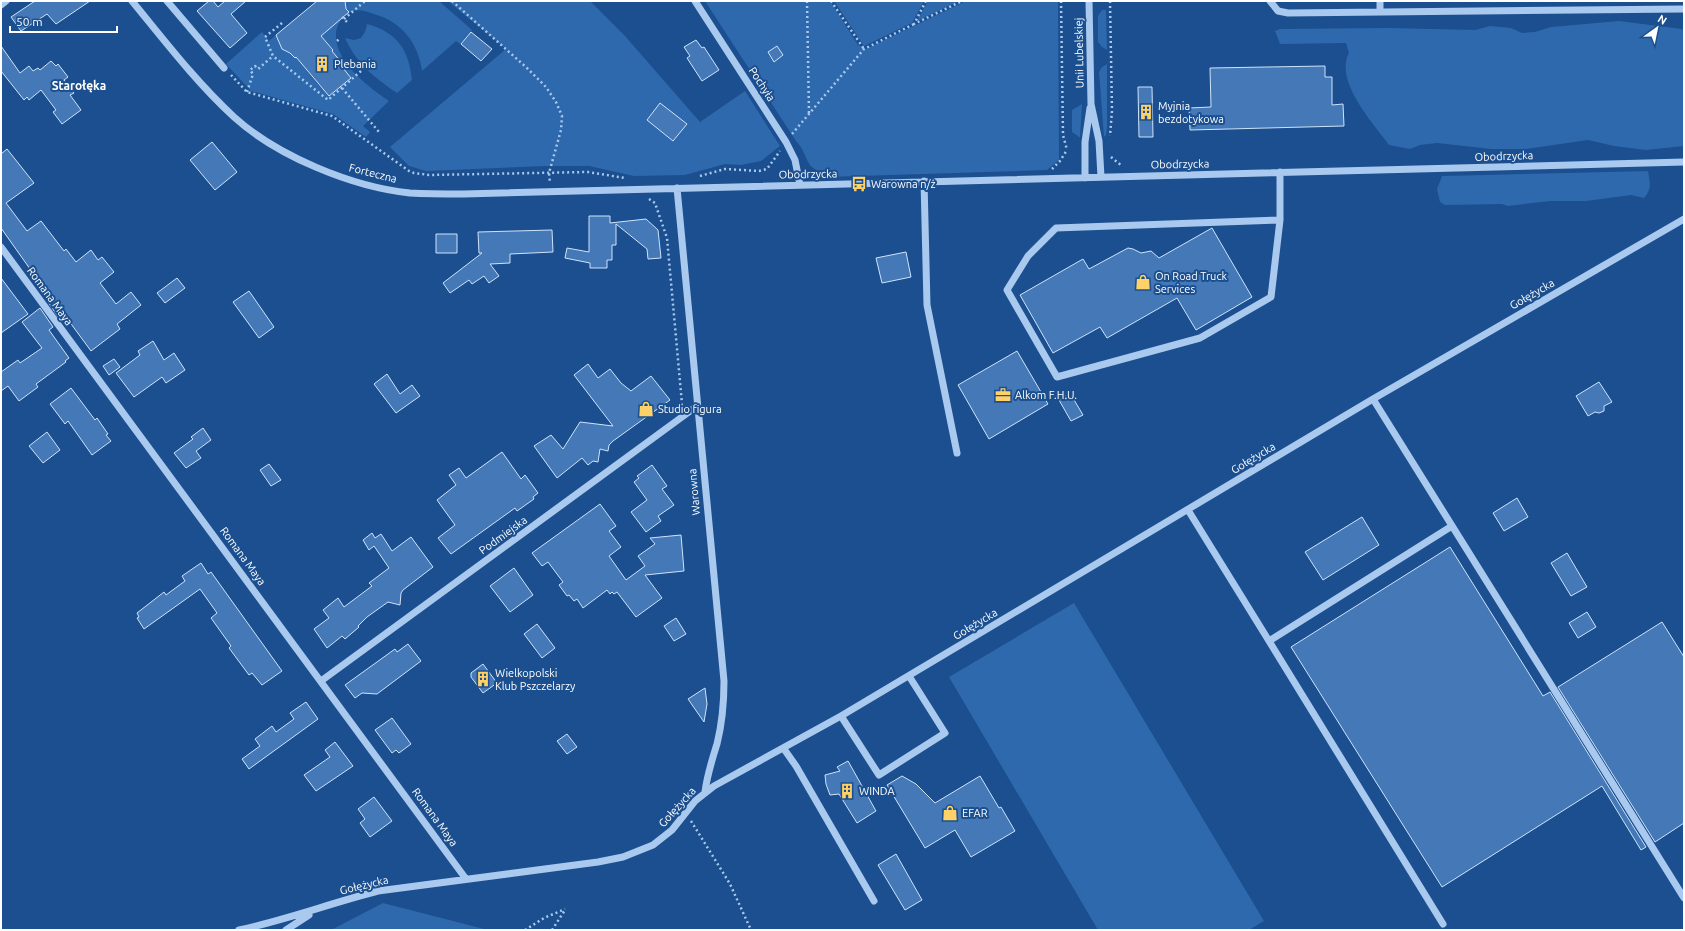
<svg xmlns="http://www.w3.org/2000/svg" width="1685" height="931" viewBox="0 0 1685 931" font-family="Ubuntu,sans-serif">
<rect width="100%" height="100%" fill="#1b4f8f"/>
<!-- green -->
<path fill="#2e69ad" d="M340,1h99l33,29 -12,14 -4,-3 -34,30c-4,-28 -20,-49 -48,-57 -6,-2 -14,-5 -21,-3 -7,2 -12,8 -15,14 -12,30 30,62 51,76l-26,25 7,6 -4,5 -33,-23 -82,-23 -25,-27 36,-32 7,9 7,-6 6,14 8,4 5,5 1,-1 19,24 14,15 22,-18 -8,-10 2,-2 -15,-14 3,-3 -12,-13 28,-24z
M448,1h142l35,35 75,86 45,-31 35,55 -19,15 -20,4 -16,-1 -40,11 -51,1 -45,-10h-43l-120,5 -17,-5 -19,-19 116,-98z
M705,1h125l28,44 8,4 100,-48h92l1,159 -12,10 -221,7v-5c-22,-1 -17,-18 -30,-31z
M834,1h90l-12,22 -48,23z
M928,1h31l-42,20z
M1102,10h4l1,40 -5,-3 -4,-5v-26z
M1619,21l63,8 2,4v113l-38,4 -32,-4 -26,-6 -62,9h-35l-54,-6 -17,2 -10,4 -21,-4c-16,-22 -55,-64 -40,-92l-3,-10 -66,1 -5,-13 5,-2 108,-1 87,2 15,-4 21,2 11,5 13,-1 16,-5z
M367,24c30,8 42,26 45,56l-15,13c-21,-14 -41,-30 -52,-55l9,2 7,-2 4,-6z
M1107,64v64l-1,7 -2,2 -5,-65 3,-5z
M1082,104l-2,33h-1l-7,-5v-22z
M1648,171c2,11 4,18 -4,27l-13,-3 -45,6h-36l-42,5 -6,-2 -57,1 -5,-3 -3,-13 5,-13z
M1074,603l190,318 -15,9h-151l-149,-253z
M383,903l105,27h-157z"/>
<!-- building -->
<path fill="#4478b7" stroke="#cfe3fa" d="M35,1h55l-34,23 -9,-10 -26,17 -10,-14z
M209,1h4l5,6 7,-6h21l-15,13 16,19 -17,15 -33,-37z
M317,1h28l1,8 3,3 -28,24 12,14 -1,1 13,16 -2,1 8,10 -22,18 -33,-39 -1,1 -5,-5 -8,-4 -6,-14z
M471,32l21,17 -11,12 -20,-17z
M696,40l6,8 2,-1 15,23 -17,11 -15,-23 3,-2 -6,-9z
M1,46l19,27 9,-7 4,5 5,-3 2,2 11,-9 5,5 2,-2 10,13 -4,3 10,13 -4,2 11,15 -19,14 -9,-12 3,-2 -15,-20 -12,10 -2,-3 -3,3 -23,-29z
M777,46l6,9 -9,7 -6,-10z
M1325,66v11h7v28l11,-1 1,22 -154,4 -1,-22 22,-1 -1,-39z
M1138,87h14l1,50h-14z
M660,103l27,21 -14,17 -26,-21z
M212,142l25,30 -22,18 -25,-30z
M7,149l27,34 -28,20 21,28 14,-10 23,30 2,-2 10,13 15,-12 7,10 4,-3 12,15 -14,11 16,21 15,-12 10,13 -24,19 3,5 -29,22 -25,-34 -5,4 -13,-19 4,-2 -51,-72v-74z
M589,216h21v7l36,-4 12,11 3,28 -13,1 -1,-10 -31,-25v21h-4v15h-5v8h-17v-5l-25,-5 2,-10 22,4z
M1212,228l40,69 -56,33 -19,-32 -70,40 -7,-11 -47,26 -33,-58 63,-36 6,10 39,-21 5,1 8,4 10,-2 8,7z
M552,230l1,22 -43,2v9l-20,1 9,12 -10,7 -5,-7 -12,8 -3,-4 -19,13 -7,-10 39,-30h-3l-1,-21z
M436,234h21v19h-21z
M906,252l5,25 -29,6 -6,-25z
M1,278l27,36 -27,19z
M177,278l8,10 -20,15 -8,-10z
M249,291l25,36 -15,11 -26,-36z
M40,308l13,19 -4,3 20,28 -4,3 1,1 -30,22 2,3 -19,14 -11,-15 -7,5v-19l17,-12 2,3 22,-15 -20,-26z
M153,341l11,19 10,-7 11,17 -19,13 -4,-6 -28,20 -18,-24 24,-18 -2,-4z
M1017,351l31,53 -59,35 -31,-54z
M114,359l6,8 -11,8 -6,-9z
M588,364l10,14 12,-9 11,14 10,8 20,-15 19,24 -57,41 -4,4 -1,6 -8,-2 -2,13 -5,-1 -5,4 -6,-7 -25,20 -23,-32 17,-11 12,14 17,-27 33,4 -39,-51z
M387,374l13,20 12,-9 8,11 -24,17 -22,-29z
M1599,382l13,20 -8,4v5l-5,2 -4,-1 -7,4 -12,-20z
M71,388l24,32 2,-2 11,16 -2,1 5,6 -19,14 -24,-34 -3,3 -15,-20z
M1070,393l13,22 -12,6 -12,-21z
M203,428l8,12 -15,11 5,7 -15,10 -12,-15 19,-14 -2,-2z
M47,432l13,18 -17,13 -14,-17z
M502,452l19,27 4,-4 13,18 -5,4 1,2 -17,12 -2,-3 -64,46 -13,-16 17,-13 -18,-25 19,-15 -7,-10 10,-7 7,10z
M269,464l12,16 -10,6 -11,-16z
M652,465l15,21 -5,3 12,16 -16,11 3,5 -15,11 -15,-20 16,-12 -13,-18 5,-4 -2,-2z
M1517,498l11,19 -24,14 -11,-18z
M600,504l16,22 -7,5 12,16 -12,9 17,24 19,-14 -7,-10 17,-12 -5,-6 31,-3 3,36 -39,4 17,23 -26,19 -19,-25 -3,2 -2,-2 -2,2 -3,-4 -24,18 -6,-9 -3,2 -5,-6 -2,1 -8,-11 4,-3 -15,-20 -6,4 -10,-13z
M1362,517l17,28 -56,35 -18,-28z
M372,533l3,5 6,-4 11,17 19,-14 22,30 -30,23 -2,3 -1,12 -12,-3 -21,15 -9,9 1,1 -14,12 -3,-3 -15,12 -13,-19 15,-11 -6,-8 15,-12 6,9 28,-21 -3,-3 20,-15 -15,-22 -5,4 -6,-10z
M1450,547l93,149 7,-4 96,155 -5,3 -39,-64 -160,101 -151,-240z
M1567,553l20,34 -16,9 -20,-33z
M201,563l7,11 3,-2 71,99 -20,14 -10,-12 -3,2 -20,-27 2,-2 -20,-28 6,-5 -17,-24 -56,40 -7,-11 2,-1 -2,-4 27,-21 2,3 19,-14 -3,-5z
M514,568l19,27 -23,17 -20,-26z
M1587,612l9,15 -18,11 -9,-15z
M676,618l10,16 -12,7 -10,-15z
M1662,622l22,35v166l-29,19 -97,-155z
M537,624l18,24 -13,10 -18,-24z
M408,644l13,17 -44,33 -15,-1 -7,5 -10,-13 50,-36 2,3z
M483,664l14,19 -14,10 -12,-16v-4z
M705,688l2,16 -3,18 -16,-23z
M306,702l12,17 -69,50 -7,-10 18,-13 -5,-7 17,-13 4,6 18,-13 -4,-6z
M392,718l19,26 -12,9 -3,-3 -4,3 -17,-23z
M567,734l10,13 -10,7 -10,-13z
M335,742l18,24 -37,25 -12,-16 26,-18 -5,-7z
M848,761l28,50 -19,12 -18,-29 -9,1 -4,-11 -1,-9 15,-4 -3,-4z
M902,776l14,8 19,19 45,-27 19,32 2,-1 14,24 -44,26 -16,-27 -30,18 -38,-63z
M374,797l18,24 -22,16 -10,-14 5,-4 -7,-10z
M896,854l26,46 -17,10 -27,-45z"/>
<g fill="none" stroke-linecap="round" stroke-linejoin="round">
<!-- path -->
<path stroke="#a9c9ee" stroke-width="2.5" stroke-dasharray="2 3" stroke-linecap="butt" d="M452,1l75,67 19,19 10,15 6,14 -1,14 -12,43 1,10
M807,1l2,113
M831,1l33,48
M926,1l-12,23 48,-23
M1061,1l2,134 4,15
M1110,1l2,110 -2,25
M342,17l6,6
M344,19l21,-18
M282,23l-17,14 8,19 55,44 33,-29
M337,41l3,-3
M231,75l16,17 85,24 77,55 5,2 15,2 159,-3 37,6
M342,88l37,44
M247,92l6,-18 -3,-4 5,-4 3,3 15,-13
M792,134l72,-85 50,-25
M1111,157l11,9
M1052,169l8,-8 7,-11
M700,176l25,-7 34,2 8,-2 13,-18
M649,199l6,4 12,35 15,166
M691,821l39,63 21,46
M525,930l19,-12 21,-9
M552,930l13,-20"/>
<!-- minor -->
<path stroke="#a9c9ee" stroke-width="7" d="M132,1c32,39 64,81 102,116 43,39 118,70 176,76 18,1 36,1 54,1l1220,-32
M167,1l57,67
M695,1l91,141 9,18 5,25
M1089,1l2,103 8,37 2,36
M1270,1l8,10 10,2 396,-4
M1380,1v11
M1,5l5,-4
M1085,178v-36l5,-34
M924,181l3,124 30,148
M677,188l47,493c0,21 -2,43 -7,63 -5,16 -10,31 -12,48
M1280,220l-9,77 -71,41 -143,39 -50,-87 21,-34 28,-28 224,-8v-48
M1,247l465,632
M1373,399l311,499
M1188,510l81,131 183,-115
M1269,641l174,283
M321,681l376,-275
M841,716l38,59 66,-42 -36,-57
M784,749l12,17 78,135
M239,930c47,-10 92,-27 139,-39l220,-29 25,-5 30,-12 19,-15 23,-29 19,-15 127,-70 532,-317 311,-180
M286,930l23,-15"/>
</g>
<!-- icons -->
<defs>
<symbol id="building-bare" viewBox="-9 -9 18 18"><path d="M-4-6H4V6H1V3H-1V6H-4ZM-2.5-4.3h1.7v1.8h-1.7ZM.8-4.3h1.7v1.8H.8ZM-2.5-1h1.7V.8h-1.7ZM.8-1h1.7V.8H.8Z" fill="#ffd166" stroke="#1b4f8f" stroke-width="2.5" paint-order="stroke"/></symbol>
<symbol id="bus-bare" viewBox="-9 -9 18 18"><path d="M-5-6H5V4H4V6H2V4H-2V6H-4V4H-5ZM-3.5-4V0h7V-4ZM-3.5 1.2v1.5H-2V1.2ZM2 1.2v1.5H3.5V1.2Z" fill="#ffd166" stroke="#1b4f8f" stroke-width="2.5" paint-order="stroke"/></symbol>
<symbol id="shop-bare" viewBox="-9 -9 18 18"><path d="M-5-2.5h2.3a2.7 3.5 0 0 1 5.4 0H5L5.5 6h-11ZM-1.5-2.5h3a1.5 2.3 0 0 0-3 0Z" fill="#ffd166" stroke="#1b4f8f" stroke-width="2.5" paint-order="stroke"/></symbol>
<symbol id="office-bare" viewBox="-9 -9 18 18"><path d="M-6-3h4V-5.5h4V-3h4V5H-6ZM-1-4.5V-3h2v-1.5ZM-6 0V1H6V0Z" fill="#ffd166" stroke="#1b4f8f" stroke-width="2.5" paint-order="stroke"/></symbol>
</defs>
<g fill-rule="evenodd">
<use href="#building-bare" x="311" y="53" width="22" height="22"/>
<use href="#building-bare" x="1135" y="101" width="22" height="22"/>
<use href="#bus-bare" x="848" y="173" width="22" height="22"/>
<use href="#shop-bare" x="1132" y="271" width="22" height="22"/>
<use href="#office-bare" x="992" y="384" width="22" height="22"/>
<use href="#shop-bare" x="635" y="398" width="22" height="22"/>
<use href="#building-bare" x="472" y="668" width="22" height="22"/>
<use href="#building-bare" x="836" y="780" width="22" height="22"/>
<use href="#shop-bare" x="939" y="802" width="22" height="22"/>
</g>
<g text-anchor="middle" dominant-baseline="central" stroke-width="4" stroke-linejoin="round" paint-order="stroke">
<!-- street labels -->
<g font-size="11" fill="#fff" stroke="#1b4f8f">
<text transform="translate(1079 53) rotate(-91)">Unii Lubelskiej</text>
<text transform="translate(762 84) rotate(57)">Pochyła</text>
<text transform="translate(1504 156) rotate(-2)">Obodrzycka</text>
<text transform="translate(1180 164) rotate(-1)">Obodrzycka</text>
<text transform="translate(373 173) rotate(14)">Forteczna</text>
<text transform="translate(808 174) rotate(-1)">Obodrzycka</text>
<text transform="translate(1532 294) rotate(-30)">Gołężycka</text>
<text transform="translate(50 296) rotate(54)">Romana Maya</text>
<text transform="translate(1253 458) rotate(-31)">Gołężycka</text>
<text transform="translate(694 492) rotate(-95)">Warowna</text>
<text transform="translate(503 535) rotate(-36)">Podmiejska</text>
<text transform="translate(243 556) rotate(54)">Romana Maya</text>
<text transform="translate(975 624) rotate(-31)">Gołężycka</text>
<text transform="translate(677 807) rotate(-48)">Gołężycka</text>
<text transform="translate(435 817) rotate(54)">Romana Maya</text>
<text transform="translate(364 885) rotate(-13)">Gołężycka</text>
</g>
<!-- poi labels -->
<g font-size="11" fill="#fff" stroke="#1b4f8f" text-anchor="start">
<text x="334" y="64">Plebania</text>
<text x="1158" y="106">Myjnia<tspan x="1158" dy="13">bezdotykowa</tspan></text>
<text x="871" y="184">Warowna n/ż</text>
<text x="1155" y="276">On Road Truck<tspan x="1155" dy="13">Services</tspan></text>
<text x="1015" y="395">Alkom F.H.U.</text>
<text x="658" y="409">Studio figura</text>
<text x="495" y="673">Wielkopolski<tspan x="495" dy="13">Klub Pszczelarzy</tspan></text>
<text x="859" y="791">WINDA</text>
<text x="962" y="813">EFAR</text>
</g>
<!-- neighbourhood labels -->
<g font-size="12" font-weight="bold" fill="#fff" stroke="#1b4f8f">
<text x="79" y="85">Starołęka</text>
</g>
</g>
<!-- border -->
<rect width="1685" height="931" fill="none" stroke="#ffffff" stroke-width="4"/>
<!-- north arrow -->
<g transform="translate(1657 28) rotate(33)" stroke="#1b4f8f" stroke-width="3" paint-order="stroke">
<path d="M0-3L7 15L0 10L-7 15Z" fill="#ffffff"/>
<text y="-6" font-size="11" font-weight="bold" text-anchor="middle" fill="#ffffff">N</text>
</g>
<!-- scale -->
<path d="M10 26v6h107v-6" fill="none" stroke="#ffffff" stroke-width="2"/>
<text x="16" y="26" font-size="12" fill="#ffffff" stroke="#1b4f8f" stroke-width="3" paint-order="stroke">50 m</text>
</svg>
